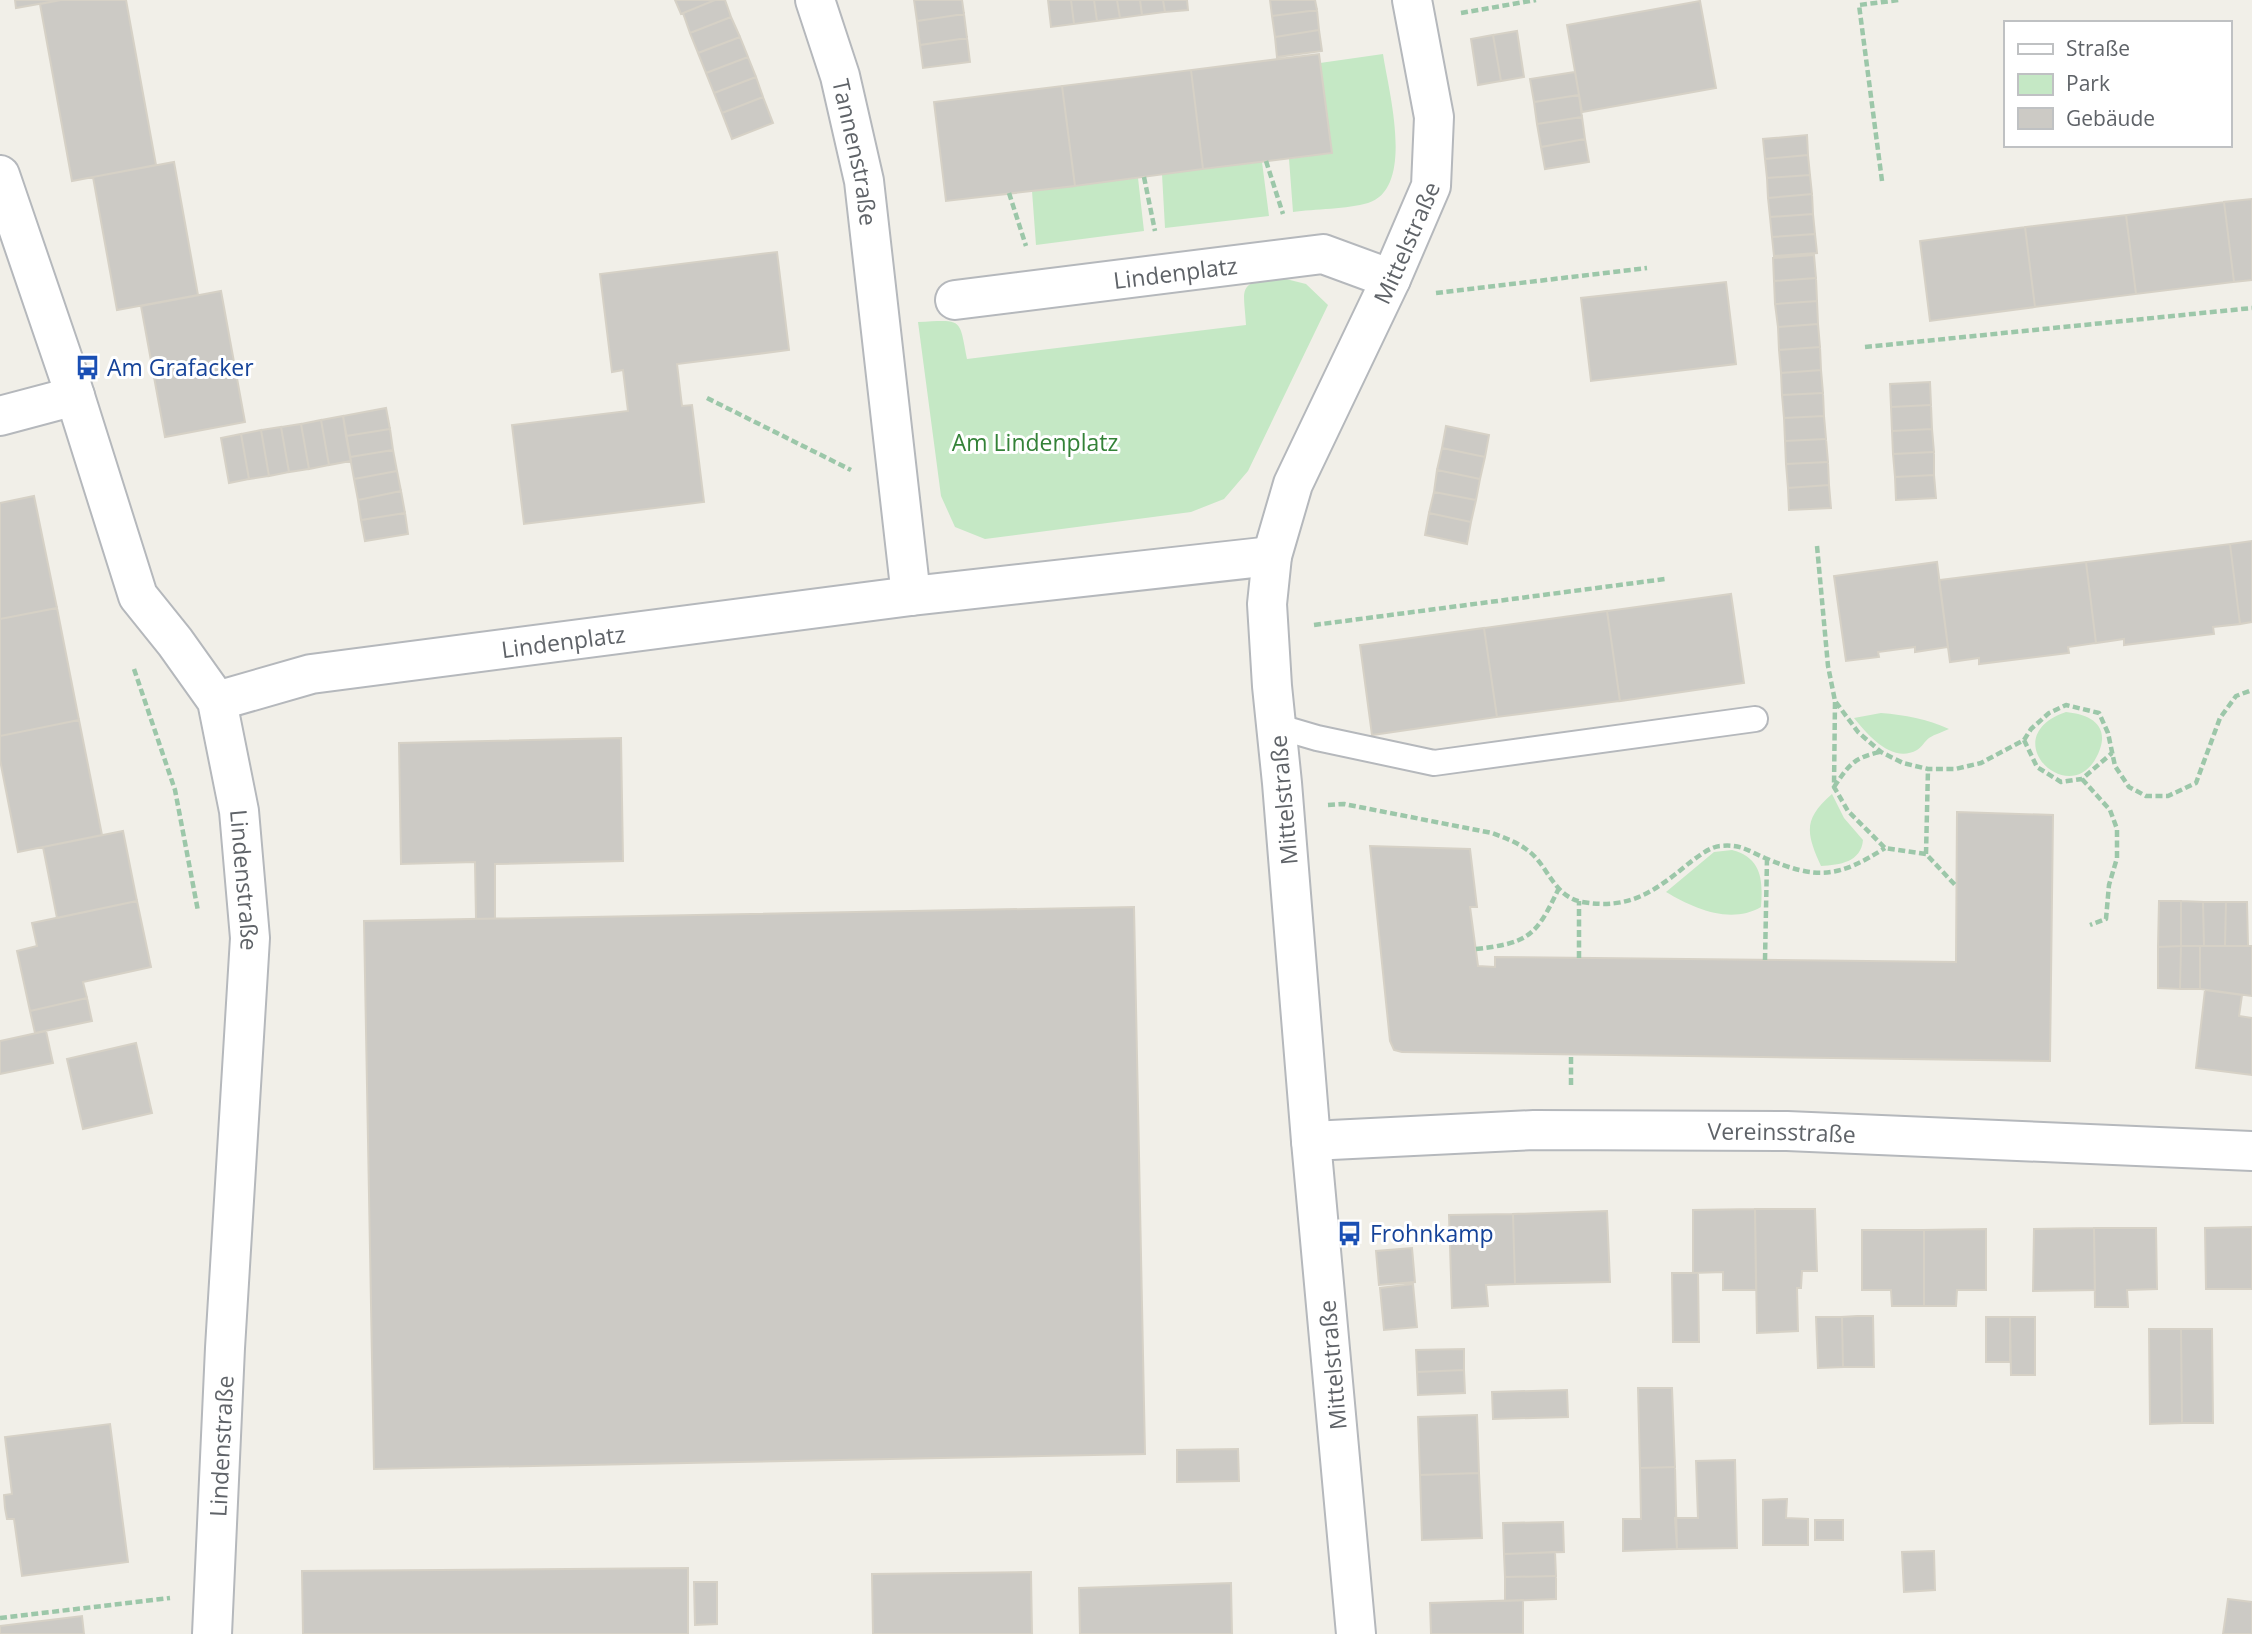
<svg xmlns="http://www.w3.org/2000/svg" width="2252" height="1634" viewBox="0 0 2252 1634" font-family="'Open Sans',sans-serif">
<rect width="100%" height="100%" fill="#f1efe8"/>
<!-- green -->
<path fill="#c5e8c5" d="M1383,54c5,35 33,134 -15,149 -20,6 -54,6 -75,9l-4,-53 42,-6 -11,-90z
M1262,162l7,54 -104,12 -3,-54z
M1138,178l6,53 -108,14 -4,-54z
M1278,277l28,7 22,21 -80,166 -24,28 -33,13 -206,27 -30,-12 -14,-31 -23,-174c45,-2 41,-5 49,37l279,-34c-2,-37 -10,-42 32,-48z
M2066,712c21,2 43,11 34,37 -24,68 -110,-11 -34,-37z
M1881,713c24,2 46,6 68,16 -6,3 -14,5 -20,9 -4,3 -7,9 -12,12 -25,14 -49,-15 -63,-32z
M1832,794l12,24 19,22c-2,22 -23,25 -42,26 -15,-33 -18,-47 11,-72z
M1732,850c30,8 31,30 29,57 -31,18 -68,1 -95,-15l48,-40z"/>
<!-- building -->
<path fill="#cccac5" stroke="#d6d1c6" stroke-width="2" d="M15,0h46l-45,8z
M61,0h65l30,165 -84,16 -32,-177z
M675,0h40l-34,14z
M715,0h10l6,17 -41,16 -7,-20z
M914,0h48l2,14 -47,7z
M1048,0h23l3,24 -23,3z
M1071,0h23l3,21 -23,3z
M1094,0h23l3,18 -23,3z
M1117,0h23l2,15 -22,3z
M1140,0h23l2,12 -23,3z
M1163,0h24l1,10 -23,2z
M1270,0h45l2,10 -45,6z
M1700,1l16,87 -134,24 -15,-87z
M1317,10l2,20 -44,7 -3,-21z
M964,14l3,24 -47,7 -3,-24z
M731,17l9,20 -42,16 -8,-20z
M1319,30l3,21 -45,6 -2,-20z
M1517,31l7,46 -23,4 -8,-46z
M1493,35l8,46 -23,4 -7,-46z
M740,37l8,20 -42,16 -8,-20z
M967,38l3,24 -47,6 -3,-23z
M1319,54l13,99 -129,16 -12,-99z
M748,57l8,20 -42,16 -8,-20z
M1191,70l12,99 -128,17 -13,-100z
M1575,72l4,23 -45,7 -4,-23z
M756,77l7,20 -41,16 -8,-20z
M1062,86l13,100 -129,15 -12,-99z
M1579,95l3,22 -45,7 -3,-22z
M763,97l10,26 -41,16 -10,-26z
M1582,117l3,22 -44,8 -4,-23z
M1807,135l1,20 -43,4 -2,-20z
M1585,139l4,23 -44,7 -4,-22z
M1808,155l2,20 -43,3 -2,-19z
M174,162l24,133 -81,15 -24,-133z
M1810,175l2,19 -44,4 -1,-20z
M1812,194l1,20 -43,3 -2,-19z
M2252,199v81l-18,2 -10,-80z
M2224,202l10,80 -98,12 -10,-79z
M1813,214l2,20 -43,3 -2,-20z
M2126,215l10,79 -101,13 -10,-80z
M2025,227l10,80 -105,14 -10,-80z
M1815,234l2,19 -43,3 -2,-19z
M777,252l12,98 -112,14 5,42 10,-1 12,97 -180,22 -12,-99 116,-14 -5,-41 -11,2 -12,-98z
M1814,255l2,23 -42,3 -1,-23z
M1816,278l1,23 -42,3 -1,-23z
M1726,282l10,82 -145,17 -10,-83z
M221,291l24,131 -80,15 -24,-131z
M1817,301l1,23 -40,3 -3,-23z
M1818,324l2,23 -41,3 -1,-23z
M1820,347l1,23 -40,3 -2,-23z
M1821,370l2,23 -41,2 -1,-22z
M1930,382l1,23 -40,2 -1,-23z
M1823,393l1,23 -40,2 -2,-23z
M1931,405l1,24 -40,2 -1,-24z
M386,408l4,21 -44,7 -3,-20z
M343,416l8,45 -22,4 -8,-45z
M1824,416l2,23 -41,2 -1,-23z
M321,420l8,45 -20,4 -8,-45z
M301,424l8,45 -20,3 -8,-45z
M1446,426l43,9 -4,22 -43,-9z
M281,427l8,45 -20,4 -8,-46z
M390,429l3,21 -43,7 -4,-21z
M1932,429l2,23 -41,2 -1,-23z
M261,430l8,46 -20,3 -8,-45z
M241,434l8,45 -20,4 -8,-45z
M1826,439l2,23 -42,2 -1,-23z
M1442,448l43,9 -5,22 -43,-9z
M393,450l4,21 -43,8 -4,-22z
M1934,452v23l-39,2 -2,-23z
M1828,462l1,23 -41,3 -2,-24z
M1437,470l43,9 -4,21 -42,-8z
M397,471l4,20 -43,9 -4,-21z
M1934,475l2,23 -40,2 -1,-23z
M1829,485l2,23 -42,2 -1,-22z
M401,491l4,22 -44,7 -3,-20z
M1434,492l42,8 -5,22 -42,-9z
M34,496l23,112 -57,11v-116z
M405,513l3,21 -43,7 -4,-21z
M1429,513l42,9 -4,22 -42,-9z
M2252,541v81l-12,2 -10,-80z
M2230,544l10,80 -27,3 1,7 -90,11v-6l-28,4 -10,-81z
M1937,562l11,85 -33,5v-5l-37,5 1,5 -33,4 -12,-85z
M2086,562l10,81 -28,4 1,6 -90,11v-6l-29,4 -11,-82z
M1731,594l13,89 -124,18 -13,-90z
M57,608l22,112 -79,16v-117z
M1607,611l13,90 -123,16 -13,-89z
M1484,628l13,89 -125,18 -12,-90z
M79,720l23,115 -84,17 -18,-92v-24z
M621,738l2,123 -128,3v55h-19l-1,-57 -74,2 -2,-121z
M1957,812l96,3 -3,246 -648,-9 -8,-2 -4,-9 -20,-195 100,3 7,58h-7l8,59 17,1v-10l461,5z
M123,831l14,70 -80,17 -14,-71z
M137,901l14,66 -68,15 4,16 -57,13 -13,-60 20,-5 -5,-23z
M2159,901h22v45l-23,1z
M2181,901l22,1 1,44h-23z
M2203,902h23l-1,44h-21z
M2226,902h21l1,44h-23z
M1134,907l11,547 -771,15 -10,-548z
M2181,946l-1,43 -22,-1v-41z
M2181,946h19v43h-20z
M2200,946h52v50l-52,-7z
M2205,990l37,5 -3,21 13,2v57l-56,-7z
M87,998l5,23 -57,12 -5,-22z
M46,1031l7,32 -53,11v-33z
M136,1043l16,70 -69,16 -16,-70z
M1755,1209l1,81h-33v-18l-30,1v-63z
M1755,1209h60l2,62h-15l-1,17h-4l1,43 -41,2z
M1607,1211l3,71 -95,2 -2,-70z
M1513,1214l2,70 -29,1 2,21 -36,2 -3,-93z
M2252,1227v62h-46l-1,-61z
M2094,1228l1,62 -62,1 1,-62z
M2094,1228h62l1,61 -30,1 1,17h-33z
M1986,1229v61h-29l-1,16h-32v-76z
M1862,1230h62v76h-32l-1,-16h-29z
M1412,1248l3,34 -36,3 -3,-34z
M1672,1273h26l1,69h-26z
M1413,1284l4,43 -33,3 -4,-42z
M1857,1316h16l1,51h-31l-1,-50z
M1816,1317h26l1,50 -25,1z
M1986,1317h24v45h-24z
M2010,1317h25v58h-24z
M2149,1329h32l1,94 -32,1z
M2181,1329h31l1,94h-31z
M1464,1349v21l-47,2 -1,-22z
M1464,1370l1,23 -47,2 -1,-23z
M1638,1388h34l3,79 -35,1z
M1567,1390l1,27 -75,2 -1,-27z
M1477,1415l2,58 -59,2 -2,-58z
M110,1424l18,138 -106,14 -8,-57h-7l-2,-11 -1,-13 8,-1 -7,-57z
M1238,1449l1,32 -62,1v-32z
M1735,1460l2,88 -60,1 -2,-31h23l-2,-57z
M1675,1467l2,82 -54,2v-32h18l-1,-51z
M1479,1473l3,65 -60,2 -2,-65z
M1787,1499l-1,19 22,1v26h-45v-45z
M1815,1520h28v20h-28z
M1563,1522l1,30 -60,2 -1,-31z
M1934,1551l1,39 -31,2 -2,-40z
M1555,1552l1,24 -51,1 -1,-23z
M688,1568v66h-385l-1,-63z
M1031,1572l1,62h-159l-1,-60z
M1556,1576v23l-51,2v-24z
M694,1582h23v42l-22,1z
M1231,1583l1,51h-152l-1,-46z
M2228,1599l24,3v32h-29z
M1523,1600v34h-92l-1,-31z
M82,1616l2,18h-84v-8z"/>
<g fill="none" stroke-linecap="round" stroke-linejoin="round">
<defs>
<path id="lane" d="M1276,726l41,12 117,25 321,-44"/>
<g id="street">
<path id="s1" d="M815,0l25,76 24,105 47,415"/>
<path id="s2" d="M0,175l69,202 69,219 37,46 42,59 22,110 11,127 -25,410 -13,286"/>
<path id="s3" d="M955,300l368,-46 68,25"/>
<path d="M0,416l75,-20"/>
<path id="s4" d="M217,701l94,-27 600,-78 361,-40"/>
<path id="s5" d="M1311,1141l223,-11 253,1 465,20"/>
<path id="s6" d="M1356,1634l-45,-493 -29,-358 -10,-97 -5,-82 5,-48 21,-72 98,-205 40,-93 3,-69 -22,-117"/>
</g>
</defs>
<!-- lane casing -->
<use href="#lane" stroke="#b5b8bc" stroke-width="28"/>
<!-- street casing -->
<use href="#street" stroke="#b5b8bc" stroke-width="42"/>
<!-- path -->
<path stroke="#9cc7a9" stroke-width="4.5" stroke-dasharray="7 3.5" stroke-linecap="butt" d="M1461,13l75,-13
M1266,161l17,53
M1144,177l11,54
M1882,181l-23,-176 40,-5
M1009,193l17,53
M1436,293l211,-25
M1865,347l387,-39
M707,398l144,72
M1817,546l11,120 7,35 23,31 23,20 22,11 25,6h27l26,-6 43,-23 7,-11 18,-16 17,-8 33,8 9,20 7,33 14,21 17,9h22l28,-13 24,-65 16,-22 16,-6
M1314,625l351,-46
M134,669l41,121 23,121
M1835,702l-1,85 14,24 37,37 41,6 31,33
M2024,740l13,27 24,15 21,-3 30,-26
M2082,779l28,31 7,19v29l-8,27 -3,34 -16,6
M1834,787c15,-22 19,-29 46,-35
M1328,805l16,-1 148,29c16,6 33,12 45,26 14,17 21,38 45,43 47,8 72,-10 106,-38 8,-6 21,-17 32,-18 20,-2 27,4 45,12 52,22 73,20 120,-10
M1926,854l2,-85
M1476,949c53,-6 60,-13 82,-59
M1579,958v-57
M1765,960l2,-101
M1571,1085v-31
M0,1618l170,-20"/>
<!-- lane -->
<use href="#lane" stroke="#fff" stroke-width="24"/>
<!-- street -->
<use href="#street" stroke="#fff" stroke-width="38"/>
</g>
<!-- icons -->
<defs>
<symbol id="bus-bare" viewBox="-9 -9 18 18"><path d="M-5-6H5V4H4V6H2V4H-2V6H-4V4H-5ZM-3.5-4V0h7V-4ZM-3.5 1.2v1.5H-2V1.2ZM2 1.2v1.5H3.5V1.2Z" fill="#1a4fb4" stroke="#fff" stroke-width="2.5" paint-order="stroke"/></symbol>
</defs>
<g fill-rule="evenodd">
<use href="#bus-bare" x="70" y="350" width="35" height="35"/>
<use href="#bus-bare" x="1332" y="1216" width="35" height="35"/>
</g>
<g text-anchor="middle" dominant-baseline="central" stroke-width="6" stroke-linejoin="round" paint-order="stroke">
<!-- street labels -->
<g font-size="23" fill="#5f6368" stroke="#fff">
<text stroke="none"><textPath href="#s1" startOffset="158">Tannenstraße</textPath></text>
<text stroke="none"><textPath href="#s6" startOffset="1424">Mittelstraße</textPath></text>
<text stroke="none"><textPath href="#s3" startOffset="222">Lindenplatz</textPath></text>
<text stroke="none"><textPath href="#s4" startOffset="352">Lindenplatz</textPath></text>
<text transform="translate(1283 800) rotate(-95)">Mittelstraße</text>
<text stroke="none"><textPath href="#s2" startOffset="756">Lindenstraße</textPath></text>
<text stroke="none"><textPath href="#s5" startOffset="471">Vereinsstraße</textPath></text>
<text transform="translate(1332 1365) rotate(-95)">Mittelstraße</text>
<text transform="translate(221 1446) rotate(-87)">Lindenstraße</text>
</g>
<!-- transit labels -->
<g font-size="23" fill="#164399" stroke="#fff" text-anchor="start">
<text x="107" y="367">Am Grafacker</text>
<text x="1370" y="1233">Frohnkamp</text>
</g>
<!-- park labels -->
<g font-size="23" fill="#348238" stroke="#fff">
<text x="1035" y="442">Am Lindenplatz</text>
</g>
</g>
<!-- legend -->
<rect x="2004" y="21" width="228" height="126" fill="#ffffff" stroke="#bfc1c3" stroke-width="2"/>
<rect x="2018" y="44" width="35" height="10" fill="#ffffff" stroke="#bfc1c3" stroke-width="2"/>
<text x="2066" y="56" font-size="21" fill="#5f6368">Straße</text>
<rect x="2018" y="74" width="35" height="21" fill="#c5e8c5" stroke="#bfc1c3" stroke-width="2"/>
<text x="2066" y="91" font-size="21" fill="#5f6368">Park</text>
<rect x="2018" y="108" width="35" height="21" fill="#cccac5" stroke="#bfc1c3" stroke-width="2"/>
<text x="2066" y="126" font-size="21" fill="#5f6368">Gebäude</text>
</svg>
